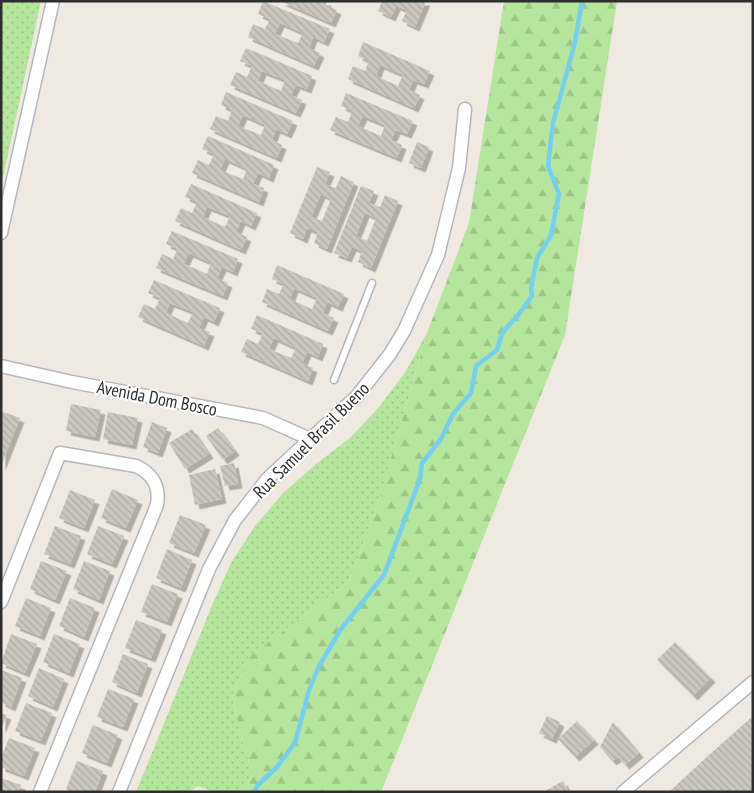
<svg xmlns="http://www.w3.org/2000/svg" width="754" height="793" viewBox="0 0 754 793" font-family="'PT Sans Narrow',sans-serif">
<defs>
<pattern id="grass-dots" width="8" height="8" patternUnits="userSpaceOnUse" patternTransform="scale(1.25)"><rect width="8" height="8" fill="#b6e59e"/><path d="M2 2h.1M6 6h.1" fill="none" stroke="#9dc588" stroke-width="1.8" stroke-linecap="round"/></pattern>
<pattern id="forest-firs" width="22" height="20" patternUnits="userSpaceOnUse" patternTransform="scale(1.25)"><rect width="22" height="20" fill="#b6e59e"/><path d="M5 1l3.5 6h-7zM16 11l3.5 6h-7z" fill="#9dc588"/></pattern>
<pattern id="building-back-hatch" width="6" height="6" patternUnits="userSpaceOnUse" patternTransform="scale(1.25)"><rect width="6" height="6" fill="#cbc7bf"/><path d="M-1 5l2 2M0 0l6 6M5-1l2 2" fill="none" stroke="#afaba4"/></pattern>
<filter id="shadow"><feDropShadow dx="4.5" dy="4.5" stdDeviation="0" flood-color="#0004"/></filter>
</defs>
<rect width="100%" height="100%" fill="#efe9e1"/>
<!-- grass -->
<path fill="url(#grass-dots)" d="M1,1h40l-40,186z
M427,333l-48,167 -30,82 -100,75 -17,39 10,44 11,34 -11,18h-29l-15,-6 -9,6h-53l77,-189 18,-40 24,-37 28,-33 33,-29 34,-26 30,-32 26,-35z"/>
<!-- forest -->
<path fill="url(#forest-firs)" d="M504,1h113l-52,334 -184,457h-139l11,-18 -11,-34 -10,-44 17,-39 100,-75 30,-82 48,-167 42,-110z"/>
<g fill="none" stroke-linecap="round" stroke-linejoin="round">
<!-- stream -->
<path stroke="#75cff0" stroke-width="4.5" d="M254,792l4,-7 19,-18 18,-24 14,-53 10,-24 22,-37 43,-54 36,-96 2,-16 19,-24 12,-25 18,-21 5,-27 21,-16 5,-17 17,-19 13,-18 -1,-8 6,-30 14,-23 8,-41 -11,-28 5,-43 22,-81 7,-41"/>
</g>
<!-- building -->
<path fill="url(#building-back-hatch)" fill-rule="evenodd" filter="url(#shadow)" d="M263,1l67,28 -6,13 -11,-5 -4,11 11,5 -6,13 -66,-29 5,-13 12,5 5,-10 -12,-5zM280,23l23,10 -5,10 -23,-9z
M280,1h47l-1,4 11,5 -6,13z
M382,1h44l-11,26 -13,-6 5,-11 -11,-4 -5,11 -13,-6z
M363,42l67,29 -6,13 -11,-4 -4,10 11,5 -6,13 -66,-29 5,-13 12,5 4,-10 -11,-5zM380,65l23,10 -5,11 -22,-10z
M246,48l66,28 -5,13 -11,-4 -5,10 11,5 -6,13 -66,-28 6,-13 11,5 5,-11 -12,-5zM262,71l23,9 -4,11 -23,-10z
M226,92l67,29 -6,13 -11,-5 -4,11 10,5 -5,13 -67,-29 6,-13 12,5 4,-11 -11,-5zM243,115l22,10 -4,10 -23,-9z
M346,93l67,28 -6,13 -11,-4 -5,10 11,5 -5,13 -67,-28 6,-13 12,5 4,-11 -11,-5zM363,116l22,9 -4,11 -23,-10z
M208,136l66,29 -5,13 -11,-5 -5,11 11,4 -5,14 -67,-29 6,-13 11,5 5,-11 -12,-5zM225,159l22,10 -4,10 -23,-9z
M417,142l12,5 -8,21 -12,-5z
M317,167l13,5 -5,12 11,4 5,-12 13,6 -27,67 -13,-6 4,-11 -11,-4 -4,11 -13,-6zM321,194l10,5 -9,22 -11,-4z
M191,184l66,29 -6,13 -10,-5 -5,11 11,5 -6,13 -66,-29 6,-13 11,5 5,-11 -12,-5zM207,207l23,9 -5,11 -22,-10z
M361,186l13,5 -5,12 11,4 5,-12 13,6 -27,67 -13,-6 4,-11 -10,-4 -5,11 -13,-5zM365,213l11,5 -9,23 -11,-5z
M172,231l66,28 -5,13 -11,-5 -5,11 11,5 -5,13 -67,-28 6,-14 11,5 5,-10 -12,-5zM189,253l22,10 -4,11 -23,-10z
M277,265l67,29 -6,13 -11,-5 -4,11 11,5 -6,13 -66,-29 5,-13 12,5 5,-10 -12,-5zM294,288l23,10 -5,11 -22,-10z
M154,280l66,28 -6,14 -10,-5 -5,11 11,4 -6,14 -66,-29 6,-13 11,5 5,-11 -12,-5zM170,303l23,9 -5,11 -22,-10z
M257,315l66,29 -5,13 -11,-5 -5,11 11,5 -5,13 -67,-29 6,-13 11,5 5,-11 -12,-4zM274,338l22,10 -5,10 -22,-9z
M71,404l30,6 -6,27 -29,-6z
M1,411l19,7 -19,48z
M108,412l30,6 -6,27 -29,-6z
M152,422l15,6 -9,25 -15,-6z
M218,428l17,23 -12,9 -17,-24z
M192,429l17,25 -24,15 -16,-26z
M234,463l4,21 -13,2 -5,-20z
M215,469l7,30 -27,6 -6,-30z
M112,489l26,11 -12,28 -25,-10z
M70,490l25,10 -11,28 -25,-10z
M180,515l26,10 -12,28 -25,-10z
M55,526l26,10 -11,28 -26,-10z
M98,526l26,10 -12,28 -25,-10z
M167,549l25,11 -11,28 -25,-10z
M41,561l26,10 -12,29 -25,-11z
M84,561l26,10 -11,29 -26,-11z
M152,584l26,10 -11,28 -26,-10z
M26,598l25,10 -11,28 -25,-10z
M70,598l25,10 -11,29 -25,-11z
M136,620l26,10 -11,28 -26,-10z
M11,634l26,10 -12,29 -24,-10z
M54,634l26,10 -11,29 -26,-11z
M675,642l36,36 -18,18 -36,-36z
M123,654l25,10 -11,29 -25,-11z
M39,668l25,11 -11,28 -25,-11z
M1,670l21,8 -11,29 -10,-5z
M108,689l26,10 -11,28 -26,-10z
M26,703l26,10 -11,28 -26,-10z
M1,713l6,2 -6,14z
M547,716l13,6 -8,17 -13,-6z
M753,716v76h-84l41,-38z
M577,721l17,19 -19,17 -17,-18z
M613,722l26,31 -14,12 -7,-8 -6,4 -12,-14z
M93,725l25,10 -11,28 -25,-10z
M9,738l26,10 -11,28 -23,-9v-9z
M77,761l26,10 -8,21h-23l-6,-3z
M1,778l20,7 -3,7h-17z
M563,781l6,11h-26z"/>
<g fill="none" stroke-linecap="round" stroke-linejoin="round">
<defs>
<path id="service" d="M334,380l38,-97"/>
<path id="minor" d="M1,233l52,-232
M1,366l71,16 191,36 47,21
M1,602l59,-149 76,13c17,8 24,20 21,39l-117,287
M119,792l90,-223 26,-49 33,-42 89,-82 33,-42 14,-23 34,-76 21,-87 6,-59
M623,792l130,-110"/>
</defs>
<!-- service casing -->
<use href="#service" stroke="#b4b7c1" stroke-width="9"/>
<!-- minor casing -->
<use href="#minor" stroke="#b4b7c1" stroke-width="15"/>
<!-- service -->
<use href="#service" stroke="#fff" stroke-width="6"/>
<!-- minor -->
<use href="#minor" stroke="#fff" stroke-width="12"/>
</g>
<g text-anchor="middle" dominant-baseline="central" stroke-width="4" stroke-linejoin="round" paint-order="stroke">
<!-- street labels -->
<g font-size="18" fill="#2e2e2e" stroke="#fff">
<text transform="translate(157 398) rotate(11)">Avenida Dom Bosco</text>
<text transform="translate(311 440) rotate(-45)">Rua Samuel Brasil Bueno</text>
</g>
</g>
<!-- border -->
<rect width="754" height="793" fill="none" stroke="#2e2e2e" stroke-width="5"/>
</svg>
